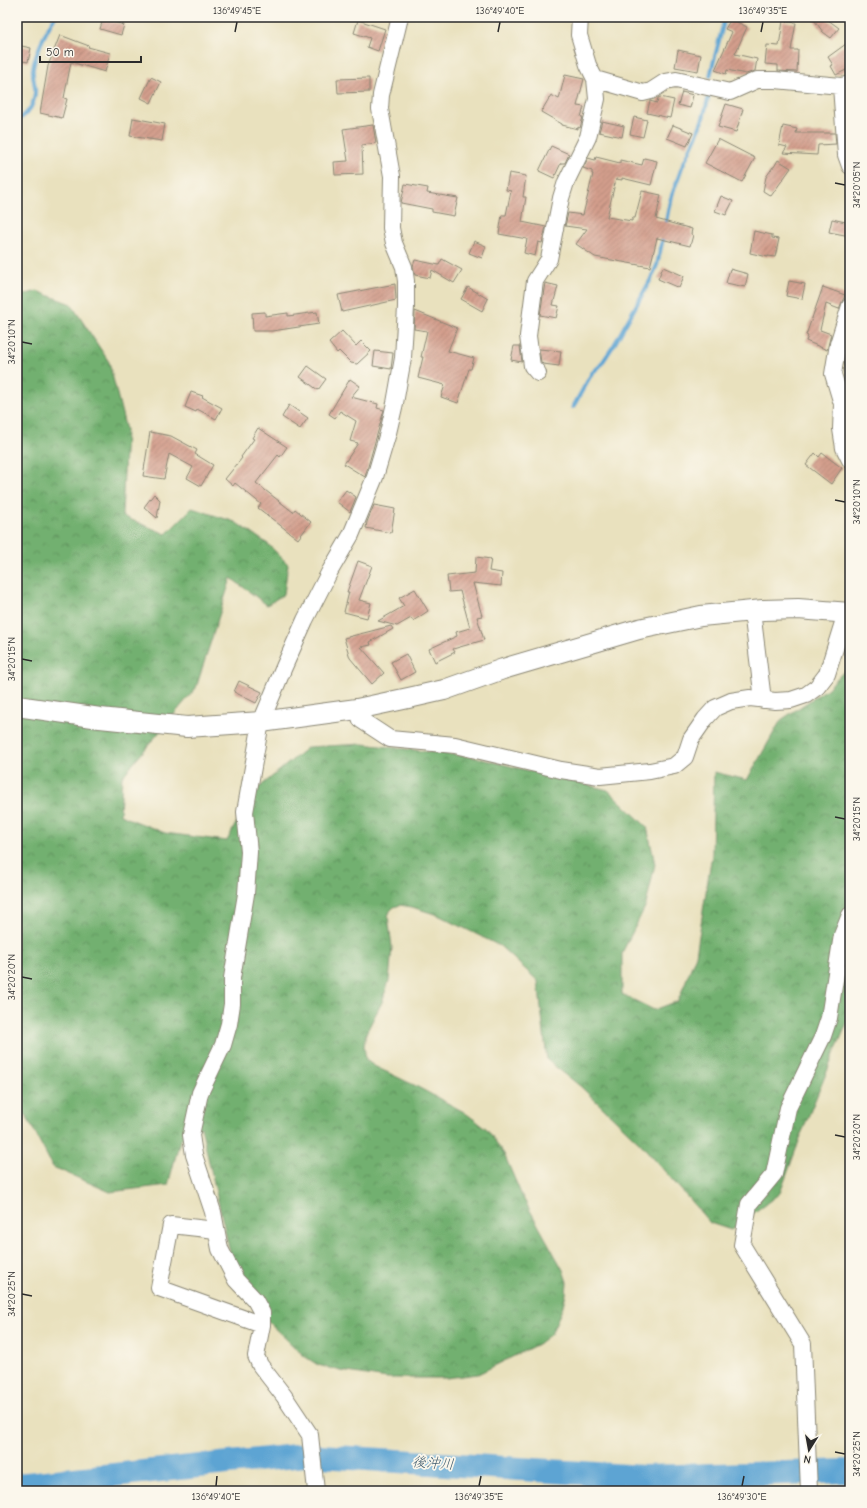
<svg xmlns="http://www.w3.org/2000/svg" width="867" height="1508" viewBox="0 0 867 1508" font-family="'Comic Neue','Klee One',sans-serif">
<defs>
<pattern id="forest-crowns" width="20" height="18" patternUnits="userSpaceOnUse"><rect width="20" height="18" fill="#72b070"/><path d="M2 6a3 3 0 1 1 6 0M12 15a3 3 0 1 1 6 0" fill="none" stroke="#5e8f5c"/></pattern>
<pattern id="building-hatch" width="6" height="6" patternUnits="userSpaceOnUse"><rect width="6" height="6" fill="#d39e8c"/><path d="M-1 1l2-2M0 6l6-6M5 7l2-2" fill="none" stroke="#ab8173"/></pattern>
</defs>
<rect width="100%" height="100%" fill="#fbf7ec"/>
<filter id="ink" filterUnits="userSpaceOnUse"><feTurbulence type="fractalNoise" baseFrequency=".025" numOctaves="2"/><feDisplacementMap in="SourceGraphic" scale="8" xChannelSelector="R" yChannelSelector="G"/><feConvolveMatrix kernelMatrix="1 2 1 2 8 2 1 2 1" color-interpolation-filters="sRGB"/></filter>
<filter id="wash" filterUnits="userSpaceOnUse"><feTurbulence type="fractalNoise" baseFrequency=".012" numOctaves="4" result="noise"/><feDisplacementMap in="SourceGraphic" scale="16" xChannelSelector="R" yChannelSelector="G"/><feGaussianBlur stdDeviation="0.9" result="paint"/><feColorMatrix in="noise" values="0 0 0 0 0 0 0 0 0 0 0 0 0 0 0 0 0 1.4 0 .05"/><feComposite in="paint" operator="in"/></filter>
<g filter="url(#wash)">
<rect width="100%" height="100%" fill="#e9e1be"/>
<!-- forest -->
<path fill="url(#forest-crowns)" stroke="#4e6e4e" d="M37,291l34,13 38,58 17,68 -4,86 44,18 26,-26 43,14 33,22 20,20 -4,30 -17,11 -36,-27 -35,110 -74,89 -2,38 45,18 62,8 24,-47 57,-47 55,-3 110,13 135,33 39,37 8,37 -9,41 -24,48v41l32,16 24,-9 18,-46 16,-101 2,-82 33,8 34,-60 46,-31 23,-24v343l-1,10 -43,104 -26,71 -49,37 -21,-7 -70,-80 -60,-57 -33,-26 -9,-79 -38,-35 -62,-31 -26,-8 -12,-2 -6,2 -4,4 -2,5 4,31 -3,34 -7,21 -16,31 -2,13 2,14 8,6 40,19 50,27 23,17 17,25 18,42 41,74 4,12 -1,12 -4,15 -11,25 -13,10 -60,30 -32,4h-59l-46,-7 -23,-6 -14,-9 -37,-35 -29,-34 -37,-160 -21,13 -12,45 -58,7 -57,-25 -31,-59 -5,-2v-809z"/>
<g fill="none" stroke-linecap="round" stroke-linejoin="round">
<!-- stream -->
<path stroke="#5da4d3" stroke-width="4" d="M710,76l15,-59
M17,120c13,-6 19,-19 18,-33 -1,-6 -3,-13 -2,-19 2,-13 14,-40 22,-51
M665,227l5,-26 12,-34 14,-30 7,-19 7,-26
M573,407l19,-34 8,-7 14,-21 37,-66 6,-14 7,-31"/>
<!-- river -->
<path stroke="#5da4d3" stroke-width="24" d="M17,1485l288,-30 339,22 206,-6"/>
</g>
<g id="blocks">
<!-- building -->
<path fill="url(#building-hatch)" d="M812,17h12l15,11 -8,10 -8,-6z
M103,19l21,6 -3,10 -21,-6z
M731,19l16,8 -12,27 22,5 -2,12 -9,3 -19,-4 -1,4 -11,-4 17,-38 -7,-3z
M358,20l27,9 -7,22 -11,-4 3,-9 -16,-5z
M783,21l13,2 -5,27h7l-1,22 -19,-1v-6l-13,-1 2,-19 12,1z
M60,35l29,11 -1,1 22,6 -5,19 -34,-10 -7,36 3,1 -5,19 -22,-5 8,-47z
M850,41v27l-14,7 -5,-9 2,-1 -5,-8z
M17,45l14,3 -3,14 -11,-2z
M678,50l23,5 -3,16 -23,-4z
M565,75l19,4 -7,27 7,1 -3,10h2l-3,11 -2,-1v2l-16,-4v-1l-21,-12 10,-17 8,4z
M151,77l10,5 -10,21 -10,-5z
M369,78v14l-31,1 -1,-14z
M682,92l11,3 -3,13 -12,-3z
M660,97l14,3 -4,18 -23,-5 3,-12 7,2 1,-5z
M726,104l17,5 -7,23 -18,-5z
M634,117l13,3 -4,17 -13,-3z
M133,118l32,6 -3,17 -32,-5z
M602,121l22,5 -2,11 -23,-5z
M373,125l3,18 -14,2 1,29 -28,1 -1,-13 14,-1 -5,-32z
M673,125l20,8 -6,13 -20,-8z
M783,126l14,3 -1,4h39l1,11 -18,1 -1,10 -34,-2 4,-6 -8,-2z
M718,139l37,19 -13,24 -37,-19z
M551,146l18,8 -4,9h-4l-7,15 -15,-7z
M596,157l24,6v-3l22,5 2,-7 13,3 -6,24 -29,-7v2l-6,-1 -9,38 25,4v-3h3l7,-27 19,4 -5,24 36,10 -1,5 2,1 -3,11 -33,-8 -7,29 -55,-10 -19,-13 11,-15 -22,-3 3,-13 15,2 10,-41h-1v-3l-9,-3 5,-10 7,2z
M778,160l13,8 -20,28 -8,-5 3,-14 7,-10h1z
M509,173l17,3 -3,21h3l-4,25 24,5 -4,16 -4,-1 -3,14 -11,-3 3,-14 -28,-5 3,-19h4l5,-24 -5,-1z
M405,184l23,4 -1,5 31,5 -4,18 -22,-4v-3l-31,-6z
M721,196l12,5 -7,14 -11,-4z
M832,219l18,4v13l-21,-4z
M754,231l18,4v3l7,1 -4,18 -7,-1v1l-18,-4z
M474,241l12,5 -4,12 -13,-5z
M442,259l20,11 -8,13 -22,-13 -2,8 -15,-3 -2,-9 2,-6 24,5z
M663,267l21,9 -5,12 -21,-9z
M730,269l18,5 -3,13 -19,-4z
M789,281l16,3 -3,15 -16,-3z
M545,283l13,3 -5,19 6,1 -3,12 -16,-3z
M395,284l1,16 -54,12 -4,-17z
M468,287l20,12 -6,12 -21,-12z
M823,287l22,8 -6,14 -13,-5 -6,26 11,4 -4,16 -21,-9 2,-5 -2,-1z
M415,311l42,17 -9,23 26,7 -3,11h-2l-11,34 -17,-6 4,-12 -27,-7 5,-21h-2l6,-26 -13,-2z
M265,312v4l23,-3v3l29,-4 2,12 -47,7h-19l-1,-18z
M342,331l14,15 5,-5 10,10 -14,13 -6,-1 -12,-12 -2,2 -8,-10z
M514,346h6l2,16 -11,-2z
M539,349l22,2 -2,15 -16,-2 -2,-2z
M375,351l18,2 -2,16 -18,-3z
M308,366l18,13 -8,11 -18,-13z
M350,379l10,7 -9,11 27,7 -1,4 7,2 -19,67 -21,-13 14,-21 -8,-2 6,-20 -16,-10 -5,7 -6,-4z
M191,392l12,4 -1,1 20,11 -6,11 -19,-10 -1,3 -11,-5z
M289,405l19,13 -8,11 -18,-12z
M258,428l29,19 -7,10 -2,-2 -22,28 37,29 2,-3 16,13 -13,17 -40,-31 3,-4 -26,-21 -2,3 -8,-7 17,-21 -1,-1 13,-18 -2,-1z
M150,432l21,4 26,14 -2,4 18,11 -12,21 -14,-8 6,-11 -24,-13 -5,25 -21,-3z
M815,453l4,4 3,-4 20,15 -11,16 -25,-19z
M346,490l10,7 -6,15 -13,-10z
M154,494l6,6 -3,18 -13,-11z
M374,505l21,4 -4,24 -25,-5 1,-6z
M476,557l15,2 -2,12 13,2 -1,13 -28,-3 9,33 -5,1 7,23 -31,9 2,3 -20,10 -6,-13 28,-13 -1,-4 14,-4 -10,-37 -11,1 -2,-16 28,-3z
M358,561l14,5 -13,34 12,3 -4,15 -23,-6 5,-20h-2z
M415,589l13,22 -15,10 -2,-3 -14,8 -19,-5 26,-15 -5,-8z
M391,626l2,3 -23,13 1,3 -10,2 23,26 -12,11 -22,-26 -6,-20z
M406,654l9,18 -14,8 -10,-18z
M239,681l23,11 -6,11 -22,-11z"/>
</g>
</g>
<g filter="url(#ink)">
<use href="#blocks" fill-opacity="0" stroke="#8a8674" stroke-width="1"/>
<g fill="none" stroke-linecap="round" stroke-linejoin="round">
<defs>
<path id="minor" d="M595,79l48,14 8,-2 14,-9 11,-2 54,12 27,-12h18l66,6 9,-2
M841,86l5,69 4,11
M850,306l-12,38 -5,30 9,30 -1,25 3,19 6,12
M538,373l-6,-7 -4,-30 7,-55 14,-22 12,-61 5,-16 22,-45 9,-38 -2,-20 -7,-14 -9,-30 1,-18
M752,611l11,89
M357,709l4,11 29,19 65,6 106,25 39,6 50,-5 24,-5 11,-9 6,-18 14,-20 10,-11 16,-7 19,-3 25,3 16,-1 15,-5 11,-8 10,-13 19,-61
M216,1230l-45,-5 -12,63 103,37
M316,1491l-6,-56 -26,-39 -24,-31 -4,-9 6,-31v-12l-7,-13 -19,-20 -16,-31 -7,-37 -19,-57 -3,-20 9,-42 23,-48 6,-21 3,-20v-26l14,-84 3,-42 -4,-40 16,-90 23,-55 21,-47 25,-49 21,-36 24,-58 13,-44 7,-30 8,-45 3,-51v-26l-2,-14 -10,-24 -3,-15 1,-52 -12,-67 1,-14 19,-78
M809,1491l-6,-147 -61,-99 7,-41 25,-30 14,-66 35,-72 6,-18 13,-83 8,-20"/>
<path id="tertiary" d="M17,706l83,12 87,9 74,-5 96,-13 56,-12 31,-7 59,-21 136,-40 62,-13 62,-6 35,-1 52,4"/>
</defs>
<!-- minor casing -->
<use href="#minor" stroke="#8a8674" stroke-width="18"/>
<!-- tertiary casing -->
<use href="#tertiary" stroke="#8a8674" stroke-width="22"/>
<!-- minor -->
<use href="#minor" stroke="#fff" stroke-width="16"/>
<!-- tertiary -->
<use href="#tertiary" stroke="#fff" stroke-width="20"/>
</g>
</g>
<!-- ticks -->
<path fill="none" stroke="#2b2b2b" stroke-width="1.5" d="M235,32l2,-10M498,32l2,-10M761,32l2,-10M835,183l10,2M22,342l10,2M835,500l10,2M22,659l10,2M835,817l10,2M22,977l10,2M835,1135l10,2M22,1294l10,2M835,1452l10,2M216,1486l1,-10M479,1486l2,-10M742,1486l2,-10"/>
<g text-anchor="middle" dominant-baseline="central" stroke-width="3.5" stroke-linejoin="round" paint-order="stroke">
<!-- water labels -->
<g font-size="14" font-style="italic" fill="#3f5b6e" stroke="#fbf7ec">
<text transform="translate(433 1463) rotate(4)">後沖川</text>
</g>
</g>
<!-- margin -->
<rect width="867" height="1508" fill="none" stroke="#fbf7ec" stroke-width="44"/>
<!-- north arrow -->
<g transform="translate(809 1450) rotate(191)" stroke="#fbf7ec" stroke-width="3" paint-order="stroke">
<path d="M0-3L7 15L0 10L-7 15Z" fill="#2b2b2b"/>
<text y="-6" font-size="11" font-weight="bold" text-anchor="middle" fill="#2b2b2b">N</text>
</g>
<!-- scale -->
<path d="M40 56v6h101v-6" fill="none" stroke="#2b2b2b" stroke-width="2"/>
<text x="46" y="56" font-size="12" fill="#2b2b2b" stroke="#fbf7ec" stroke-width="3" paint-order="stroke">50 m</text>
<rect x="22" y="22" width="823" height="1464" fill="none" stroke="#2b2b2b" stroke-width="1.5"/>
<g font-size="10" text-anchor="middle" fill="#2b2b2b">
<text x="237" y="14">136°49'45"E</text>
<text x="500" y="14">136°49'40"E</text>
<text x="763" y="14">136°49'35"E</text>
<text transform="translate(856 185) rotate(-90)" y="4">34°20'05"N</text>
<text transform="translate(11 342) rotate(-90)" y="4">34°20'10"N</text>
<text transform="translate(856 502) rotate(-90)" y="4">34°20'10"N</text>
<text transform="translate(11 659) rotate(-90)" y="4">34°20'15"N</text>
<text transform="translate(856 819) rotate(-90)" y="4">34°20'15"N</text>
<text transform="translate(11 977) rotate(-90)" y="4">34°20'20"N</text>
<text transform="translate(856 1137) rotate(-90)" y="4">34°20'20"N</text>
<text transform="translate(11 1294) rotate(-90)" y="4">34°20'25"N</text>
<text transform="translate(856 1454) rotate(-90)" y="4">34°20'25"N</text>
<text x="216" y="1500">136°49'40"E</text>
<text x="479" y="1500">136°49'35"E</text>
<text x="742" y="1500">136°49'30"E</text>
</g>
</svg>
